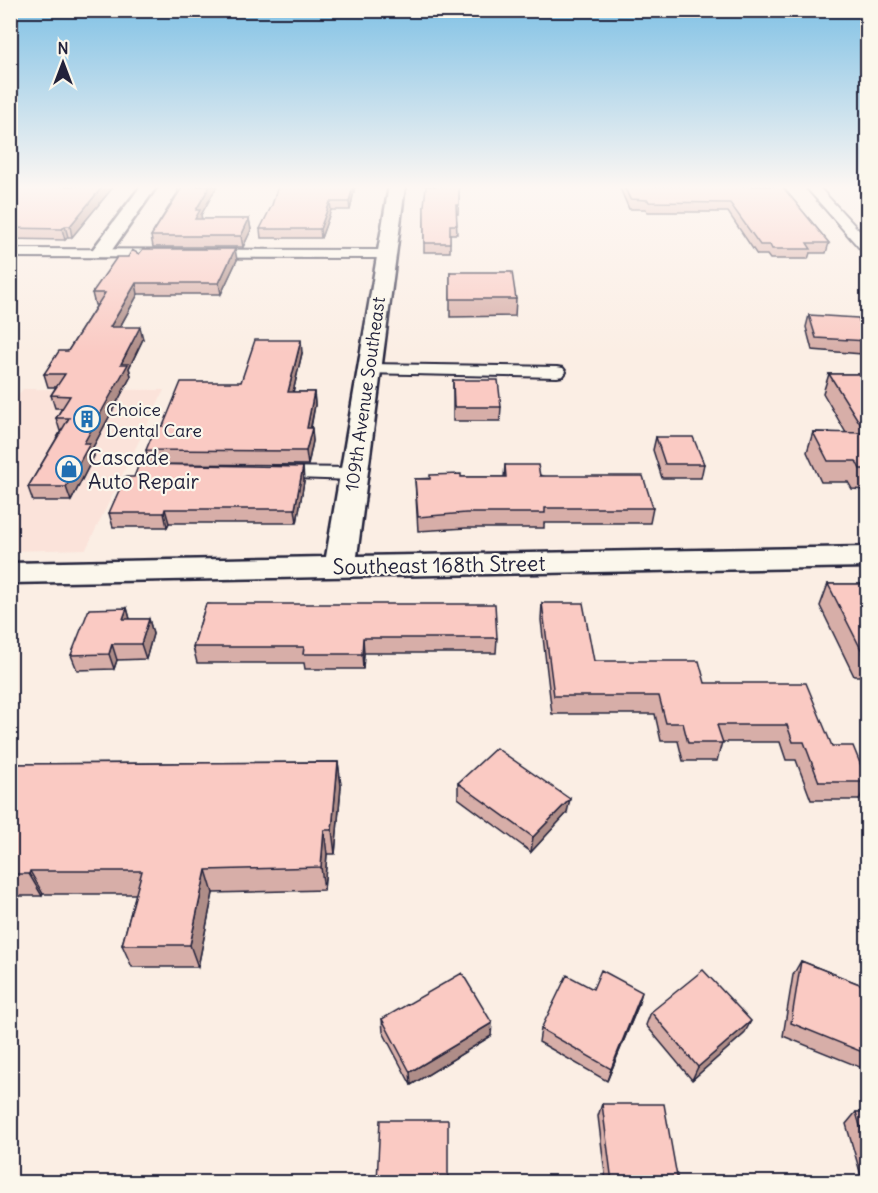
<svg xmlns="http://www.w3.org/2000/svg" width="878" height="1193" viewBox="0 0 878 1193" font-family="Delius,sans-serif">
<rect width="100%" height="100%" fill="#fbeee4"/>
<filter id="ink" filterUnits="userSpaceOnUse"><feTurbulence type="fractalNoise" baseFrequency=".0167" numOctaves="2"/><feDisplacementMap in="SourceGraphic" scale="12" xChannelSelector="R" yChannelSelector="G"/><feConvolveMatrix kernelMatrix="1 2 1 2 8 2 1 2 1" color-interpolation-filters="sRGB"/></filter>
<g filter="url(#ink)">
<!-- built -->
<path fill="#fbe3da" d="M23,389l141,1 -78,159 -75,2 -1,-147z"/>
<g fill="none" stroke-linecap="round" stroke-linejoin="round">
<defs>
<path id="street" d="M805,186h13l50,54v13l-5,-1z
M10,249l376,1 7,4 -7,4 -376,-1z
M369,364l188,3 6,1 3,4 -3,4 -6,1 -194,-4 -3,-4 3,-4z
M272,467l82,1 7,2 3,4 -3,4 -7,2 -89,-3 -3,-4 3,-4z"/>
<path id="secondary" d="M141,186h16l-50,71h-14l-3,-4z
M389,186h16l-48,370 511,-9v20l-858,16v-20l316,-6z"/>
</defs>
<!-- street casing -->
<use href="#street" stroke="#22223b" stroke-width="4"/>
<!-- secondary casing -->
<use href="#secondary" stroke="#22223b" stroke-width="5"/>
<!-- street -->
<use href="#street" fill="#fbf7ec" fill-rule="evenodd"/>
<!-- secondary -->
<use href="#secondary" fill="#fbf7ec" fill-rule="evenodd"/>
</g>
<!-- wall -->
<path fill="#d7aea8" stroke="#22223b" stroke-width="1.5" d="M10,186h104l-42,51h-4l-3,3 -55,-1z
M177,186h40l-16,29 1,4h47l2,11 -8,17h-90l-2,-11 27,-44z
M355,186l-5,24h-19l-10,28h-60l-1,-9z
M459,186l-1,28h-2l1,20h-7v18h-26v-46z
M619,186h163l47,57 -3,10h-16l-2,6h-38l-3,-4h-10l-29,-43h-81l-1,-3h-17z
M139,254l98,6 -16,34h-83l-18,33 23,12 -14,29 2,8 -39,73 2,7 -23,45h-38l-5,-14 33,-56h-1l-4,-13 6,-10h-7l-4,-13 5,-8h-8l-4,-13 24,-23 29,-46h-2l-3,-12 36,-36z
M450,272l66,27 -1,17 -65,1z
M809,315l58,26 -5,13 -50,-4 -6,-23z
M302,353l-9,39h21l1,13 -4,23 2,13 -5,24 -159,-1 -3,-14 95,-68z
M829,374h38v116l-15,-1 -4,-7h-27l-14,-30 6,-20 33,1 -23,-40z
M453,380l48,27 -1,14h-47z
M656,437l48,27 -3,14h-39l-9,-28z
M505,465l148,43 -3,15h-106v5h-78l-48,3 -3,-52 46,-2h43z
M304,481l-7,42h-128l-2,4h-54l-4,-14z
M828,584h39v92h-13l-34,-70z
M542,603l52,58 111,22 127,63 35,34v4l-8,16h-48l-15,-40h-10l-6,-18h-58l-5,19h-34l-5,-20h-17l-6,-27h-103l-11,-94z
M206,604l291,34 -1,15h-132l-1,16h-58l-1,-6h-107l-4,-16z
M127,608l3,11h19l4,15 -7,25 -29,1 -3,9 -37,1 -6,-15z
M338,762l3,24 -6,68h-8l-3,36 -111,3 -15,74h-66l-10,-22 14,-51h-93l-1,2h-32v-132z
M458,783l109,30 -36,39 -73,-54z
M801,961l66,26v83l-84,-34 10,-61z
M593,989l45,17 -31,75 -68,-39 2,-13z
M651,1012l93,22 -52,46 -46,-55z
M382,1019l109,17 -80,49 -28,-53z
M602,1104l76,78h-72l-8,-66z
M856,1112h11v70h-4l-17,-58z"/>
<!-- shaded-wall -->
<path fill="#af8d88" stroke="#22223b" stroke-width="1.5" d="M103,186h11l-42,51 -2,-11z
M210,186h7l-16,29 1,6 -7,-2 1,-9z
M353,186h2l-5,24 -1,-8z
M330,202l1,8 -10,28 -1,-9z
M249,219l2,11 -8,17 -2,-11z
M65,226l3,11 -3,3 -3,-11z
M235,249l2,11 -16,34 -2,-11z
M136,283l2,11 -25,45 -3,-12z
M140,327l3,12 -14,29 2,8 -39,73 2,7 -23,45 -5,-14 18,-44 37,-79z
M301,340l1,13 -12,52 -2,-13z
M314,392l1,13 -7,36 -1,-13z
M312,428l1,13 -5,24 -2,-14z
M303,467l1,14 -7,42 -2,-14z
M165,509l4,14 -2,4 -3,-14z
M127,608l4,15 -8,-4z
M149,619l4,15 -7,25 -5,-15z
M363,638l1,15 -1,16 -1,-15z
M112,644l5,16 -3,9 -5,-15z
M338,762l3,24 -6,68 -3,-24z
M570,799l-3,14 -36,39 2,-15z
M324,830l3,24 -3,36 -3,-23z
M206,870l7,23 -15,74 -8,-22z
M30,871l13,23 -1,2 -13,-22z
M642,992l-4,14 -31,75 4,-12z
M751,1021l-7,13 -52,46 6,-13z
M492,1023l-1,13 -80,49 -1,-13z"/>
<!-- building -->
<path fill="#facac3" stroke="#22223b" stroke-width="1.5" d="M10,186h93l-33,40h-5l-3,3 -52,-1z
M183,186h27l-14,24h4l-5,9h54l-8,17h-90z
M278,186h75l-4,16h-19l-10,27h-60l12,-24z
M426,186h33v19h-3l1,20h-7v18h-26v-37z
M624,186h158l47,57h-22l4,6h-39l-2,-4h-10l-30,-42 -81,-1 -1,-2 -18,-1z
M143,249h92l-16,34h-83l-26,44h30l-19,37h7l-44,79h6l-24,44h-38l41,-69h-13l14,-22 -19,-1 14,-21h-21l15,-23h9l37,-58h-13l25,-36h11l4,-7 7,4z
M450,272h62l4,27h-66z
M809,315l49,3 9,23 -51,-3z
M255,340h46l-13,52h26l-7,36h5l-6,23 -160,-1 10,-24h7l18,-44h60z
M829,374h38v95h-7l-4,-8h-28l-15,-29 53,1z
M453,380h45l3,27h-47z
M656,437h37l11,27h-39z
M139,464l164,3 -8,42h-130l-1,4h-55l16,-36h9z
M505,465h33l2,11h103l10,32h-108v5h-79l-48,4 -3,-38h15v-4l31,-1v3h45z
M828,584h39v71h-3z
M542,603h41l11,58h105l6,22h101l26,63h21l14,34v2h-48l-15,-40h-11l-6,-17h-70l6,18h-35l-5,-20h-17l-7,-27h-105z
M206,604h289l2,34h-134l-1,16h-59l1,-7h-111z
M127,608l-4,11h26l-8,25h-29l-3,10 -38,1 18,-46z
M496,748l74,51 -37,38 -75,-54z
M338,762l-6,68h-8l-3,37 -115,3 -16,75h-68l20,-74h-112l-1,3h-19v-110z
M801,961l66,26v67l-76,-31z
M601,970l41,22 -31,77 -70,-40 26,-54 26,14z
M703,970l48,51 -53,46 -47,-55z
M462,973l30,50 -82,49 -28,-53z
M602,1104h62l14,78h-66z
M856,1112h11v38z
M380,1120h68v62h-71z"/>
</g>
<!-- sky -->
<linearGradient id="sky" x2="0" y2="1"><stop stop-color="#80c1e5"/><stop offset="0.53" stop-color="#fdf7f3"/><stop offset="1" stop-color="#fdf7f3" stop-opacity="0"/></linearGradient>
<rect width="878" height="353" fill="url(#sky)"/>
<!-- icons -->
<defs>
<symbol id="building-ring" viewBox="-11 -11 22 22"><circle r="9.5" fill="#fbf7ec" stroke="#1f6fb2" stroke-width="1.5"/><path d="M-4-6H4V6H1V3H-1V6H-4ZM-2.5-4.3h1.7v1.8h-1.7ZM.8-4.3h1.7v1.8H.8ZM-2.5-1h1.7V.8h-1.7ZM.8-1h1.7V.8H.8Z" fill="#1f6fb2"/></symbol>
<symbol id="shop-ring" viewBox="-11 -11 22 22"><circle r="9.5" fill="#fbf7ec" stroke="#1f6fb2" stroke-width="1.5"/><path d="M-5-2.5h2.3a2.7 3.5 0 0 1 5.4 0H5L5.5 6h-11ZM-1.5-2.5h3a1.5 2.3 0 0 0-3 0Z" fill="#1f6fb2"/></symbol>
</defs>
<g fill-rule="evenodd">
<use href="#building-ring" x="72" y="404" width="30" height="30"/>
<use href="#shop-ring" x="54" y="454" width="30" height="30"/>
</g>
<g text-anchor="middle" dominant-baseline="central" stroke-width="4.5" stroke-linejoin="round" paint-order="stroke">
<!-- far-street labels -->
<g font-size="18" fill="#22223b" stroke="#fbf7ec">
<text transform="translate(365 394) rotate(-82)">109th Avenue Southeast</text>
</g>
<!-- far-poi labels -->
<g font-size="18" fill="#22223b" stroke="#fbf7ec" text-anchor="start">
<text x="106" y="409">Choice<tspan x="106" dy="21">Dental Care</tspan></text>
</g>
<!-- poi labels -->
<g font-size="21" fill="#22223b" stroke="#fbf7ec" text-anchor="start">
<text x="88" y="457">Cascade<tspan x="88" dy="24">Auto Repair</tspan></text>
</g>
<!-- street labels -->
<g font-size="21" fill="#22223b" stroke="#fbf7ec">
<text transform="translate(439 565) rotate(-1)">Southeast 168th Street</text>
</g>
</g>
<!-- margin -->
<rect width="878" height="1193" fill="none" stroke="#fbf7ec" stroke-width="36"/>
<rect x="18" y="18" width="842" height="1157" fill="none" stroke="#22223b" stroke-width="2" filter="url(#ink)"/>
<!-- north arrow -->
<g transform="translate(63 63)" stroke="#fbf7ec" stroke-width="4.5" paint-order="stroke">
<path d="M0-4.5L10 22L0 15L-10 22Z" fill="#22223b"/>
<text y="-9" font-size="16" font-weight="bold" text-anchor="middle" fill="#22223b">N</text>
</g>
</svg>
